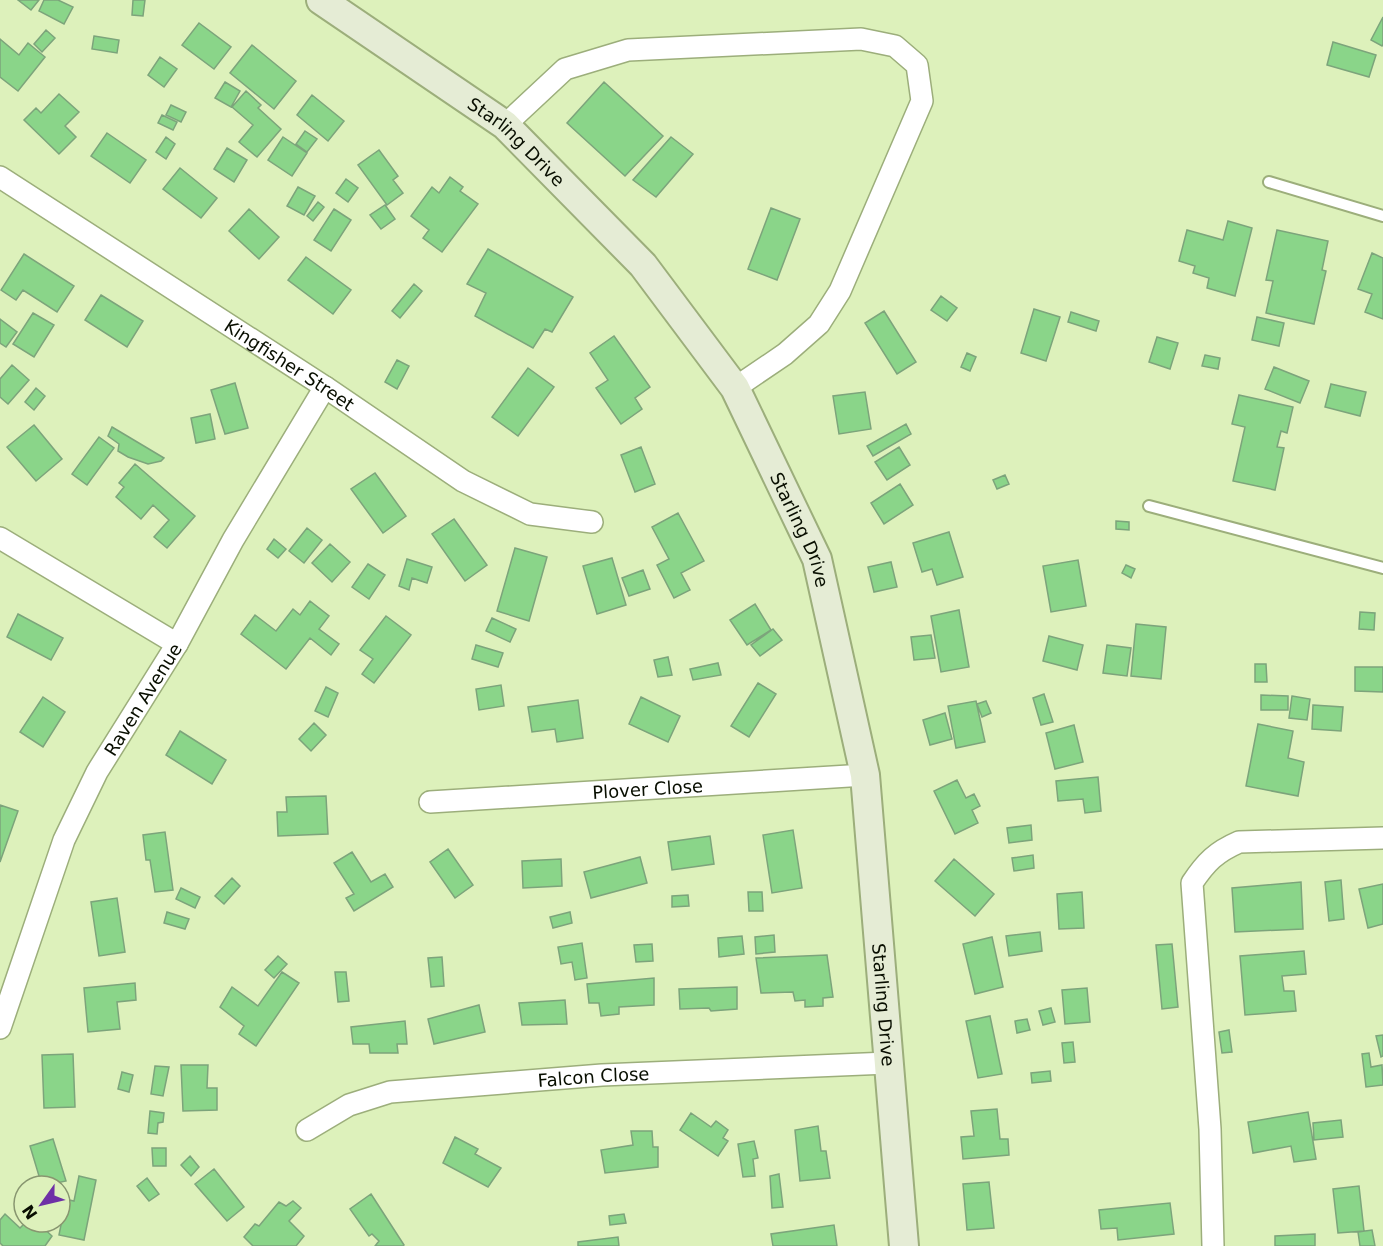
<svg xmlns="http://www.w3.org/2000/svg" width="1383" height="1246" viewBox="0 0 1383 1246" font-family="'DejaVu Sans',sans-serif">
<rect width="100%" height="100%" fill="#ddf1bb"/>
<!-- building -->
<path fill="#8ad589" stroke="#7ca47b" stroke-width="1.5" d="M18,0h21l-8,10z
M44,0h14l15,7 -9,17 -25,-13z
M133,0h12l-2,16 -11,-1z
M1383,17v27l-1,2 -11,-6z
M199,23l32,24 -17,22 -32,-24z
M46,30l9,8 -13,14 -8,-8z
M94,36l25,4 -2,13 -25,-4z
M0,39l19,16 9,-12 17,14 -27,34 -18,-14z
M1333,42l43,13 -7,22 -42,-12z
M252,45l44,36 -22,28 -44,-36z
M160,57l17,12 -13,18 -16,-12z
M225,82l15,9 -9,16 -16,-9z
M604,82l59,54 -38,40 -58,-53z
M246,91l15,14 -3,3 23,21 -24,28 -18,-15 14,-17 -21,-18z
M59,94l20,18 -14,14 11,11 -17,17 -35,-34 12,-12 5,5z
M312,95l32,26 -16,20 -31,-26z
M171,105l15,7 -5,10 -15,-7z
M162,115l15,7 -4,8 -15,-7z
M305,131l12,8 -10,13 -11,-8z
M107,133l39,27 -16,23 -39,-27z
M166,137l9,7 -9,15 -10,-7z
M283,137l24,16 -15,23 -24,-16z
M671,137l22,17 -37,43 -23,-17z
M227,148l20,12 -13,22 -20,-13z
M379,150l19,26 -5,4 10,13 -16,12 -29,-40z
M180,168l37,30 -16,20 -38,-29z
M450,177l13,10 -3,4 18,13 -36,48 -19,-14 6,-8 -18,-14 21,-29 7,6z
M346,179l12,9 -10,14 -12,-9z
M298,187l17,9 -11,19 -17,-9z
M318,202l6,5 -11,14 -6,-5z
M385,205l10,14 -14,10 -11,-14z
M771,208l29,11 -23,61 -29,-11z
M249,209l30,28 -20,22 -30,-28z
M334,209l17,11 -20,31 -17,-11z
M1228,221l24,7 -17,68 -28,-8 2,-10 -16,-5 2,-7 -16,-5 8,-31 36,10z
M1277,230l51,11 -6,29 4,1 -12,53 -48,-11 7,-32 -7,-1z
M488,249l85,48 -21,35 -7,-3 -12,19 -58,-32 11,-23 -19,-9z
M1372,253l11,5v61l-18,-7 7,-18 -14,-5z
M24,254l50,32 -17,26 -34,-22 -7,10 -15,-10z
M306,257l45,33 -18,24 -45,-34z
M414,284l8,7 -22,27 -8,-7z
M101,295l42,26 -16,26 -42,-27z
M941,296l16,12 -10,13 -16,-11z
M1034,309l26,8 -14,44 -25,-8z
M884,311l32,51 -19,12 -32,-51z
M1071,312l28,9 -3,10 -28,-9z
M33,313l21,12 -20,32 -21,-13z
M1257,317l27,6 -5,23 -27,-6z
M0,319l17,13 -11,15 -6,-4z
M614,336l36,51 -15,11 7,11 -21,15 -25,-36 12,-8 -18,-27z
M1157,337l21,6 -8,26 -21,-7z
M967,353l9,4 -6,14 -9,-4z
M1205,355l15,3 -2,11 -16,-3z
M397,360l12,6 -12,23 -12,-7z
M12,365l17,15 -21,24 -8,-7v-18z
M1274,367l35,14 -9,22 -35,-14z
M528,368l26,19 -36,49 -26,-19z
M235,383l13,45 -23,6 -14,-44z
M1331,384l35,8 -6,24 -35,-9z
M36,388l9,8 -11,14 -9,-8z
M865,392l6,37 -32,5 -6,-38z
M1239,395l54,12 -6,26 -6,-2 -4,16 7,1 -9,42 -42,-9 12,-54 -13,-3z
M210,414l5,25 -19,4 -5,-25z
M906,424l5,10 -38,22 -6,-10z
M34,425l28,34 -26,22 -29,-34z
M112,427l52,31 -3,3 -13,3 -20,-7 -10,-6 1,-7 -11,-8z
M99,437l15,11 -27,37 -15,-11z
M641,447l14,37 -20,8 -14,-37z
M899,447l11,18 -23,15 -12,-18z
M135,464l60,52 -28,32 -13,-11 15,-17 -16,-15 -12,14 -25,-22 8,-10 -5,-4z
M375,473l31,43 -23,17 -32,-44z
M1005,475l4,9 -12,5 -4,-9z
M900,484l13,21 -29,19 -13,-21z
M678,513l26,48 -23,12 9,17 -16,8 -17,-33 12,-6 -17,-32z
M454,519l33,46 -22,16 -33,-47z
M1116,521l13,1v8l-13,-1z
M307,528l15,12 -18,23 -15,-12z
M949,532l14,45 -26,8 -5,-16 -10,3 -9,-29z
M274,539l12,10 -8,9 -11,-9z
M330,544l20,18 -18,20 -20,-19z
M515,548l32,9 -18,64 -32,-10z
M612,558l14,47 -29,9 -14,-48z
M407,559l25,8 -5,16 -15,-5 -3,12 -10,-4z
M1078,560l8,46 -35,6 -8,-46z
M891,562l6,25 -23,5 -6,-25z
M368,564l17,11 -16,24 -17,-12z
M1126,565l9,4 -4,9 -9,-5z
M643,570l7,19 -21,7 -7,-18z
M310,601l19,15 -10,13 20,15 -8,11 -21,-17 -24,31 -45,-35 14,-19 21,16 17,-22 7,6z
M755,604l16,26 -24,15 -17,-25z
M959,610l10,57 -28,5 -10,-56z
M1360,612l15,1 -1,17 -15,-1z
M18,614l45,24 -12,22 -44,-23z
M386,616l25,19 -37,48 -12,-9 11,-15 -13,-9z
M492,618l24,11 -6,13 -24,-11z
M1136,624l30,3 -5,52 -30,-3z
M773,629l9,11 -22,16 -9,-11z
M931,635l4,23 -21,2 -3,-23z
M1049,636l34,9 -6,25 -34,-9z
M476,645l27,8 -5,14 -26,-8z
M1107,645l24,3 -4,28 -24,-3z
M668,657l4,18 -14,2 -4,-17z
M718,663l3,12 -28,5 -3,-11z
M1255,664h11l1,18h-12z
M1355,667h28v25l-28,-1z
M758,683l18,11 -27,43 -18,-11z
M501,685l3,21 -25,4 -3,-21z
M326,687l12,6 -10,24 -13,-6z
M1044,694l9,28 -12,3 -8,-27z
M1261,695l27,1v14h-27z
M1292,696l18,3 -3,21 -18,-2z
M43,697l22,15 -22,35 -23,-15z
M641,697l39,19 -12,26 -39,-18z
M578,700l5,38 -26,4 -2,-13 -23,3 -4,-25z
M976,701l9,41 -29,6 -8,-42z
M986,701l5,12 -9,4 -5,-13z
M1313,705l30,2 -2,24 -29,-2z
M945,713l7,26 -22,6 -7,-25z
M314,723l12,12 -15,16 -12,-12z
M1258,724l35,7 -5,27 16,4 -6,34 -52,-10z
M1074,725l9,37 -28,7 -9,-36z
M180,731l46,29 -14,24 -46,-29z
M1098,777l3,34 -16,2 -2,-14 -25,2 -2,-20z
M957,780l9,18 8,-4 6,12 -8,4 6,13 -23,11 -21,-43z
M326,796l2,38 -50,2 -1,-24h10l-1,-15z
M0,805l18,6 -18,51z
M1031,825l1,15 -23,3 -2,-15z
M793,830l9,58 -30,5 -9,-58z
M165,832l8,58 -18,2 -5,-32h-4l-3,-25z
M710,836l4,28 -42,6 -4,-28z
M448,849l25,36 -18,13 -25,-36z
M352,852l19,30 14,-8 8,13 -39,24 -8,-13 8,-4 -20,-31z
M1033,855l1,13 -20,3 -2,-13z
M640,857l7,26 -56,15 -7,-26z
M561,859l1,27 -39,2 -1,-27z
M954,859l40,35 -19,22 -40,-35z
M232,878l8,8 -16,18 -9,-8z
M1341,880l3,39 -15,2 -4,-39z
M1301,882l2,47 -68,3 -3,-44z
M1383,884v40l-15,4 -9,-39z
M181,888l19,9 -5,11 -19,-9z
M748,892h14l1,19h-14z
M1082,892l2,36 -25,1 -2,-35z
M688,895l1,11 -17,1v-11z
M117,898l8,54 -26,4 -8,-54z
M167,912l22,7 -4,10 -21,-6z
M570,912l2,11 -19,5 -3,-11z
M1040,932l2,19 -33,5 -3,-20z
M774,935l1,17 -19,2 -1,-17z
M742,936l2,18 -25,3 -1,-19z
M992,937l11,50 -28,7 -12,-50z
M582,943l5,35 -12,2 -3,-18 -11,2 -3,-17z
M652,944l1,17 -17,1 -2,-17z
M1172,944l6,63 -16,2 -6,-64z
M1304,951l2,23 -24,2 2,15h10l2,20 -51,4 -5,-59z
M827,955l6,42 -10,1v8l-18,1v-7l-10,1 -2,-9 -32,1 -5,-35z
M278,956l9,8 -13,14 -9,-8z
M442,957l2,29 -13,1 -3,-29z
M282,972l17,11 -43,63 -17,-12 5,-8 -24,-19 12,-20 26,19z
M335,972h11l3,29 -11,1z
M654,978v27l-35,2v7l-18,2 -2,-13h-10l-2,-19z
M135,983l1,17 -19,2 3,27 -32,3 -4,-44z
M737,987v22l-26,2 -2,-3 -29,1 -1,-20z
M1087,988l3,34 -25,2 -3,-34z
M565,1000l2,24 -45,1 -3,-22z
M479,1005l6,27 -51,12 -6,-25z
M1051,1008l4,14 -12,3 -4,-14z
M990,1016l12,58 -24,4 -12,-57z
M1027,1019l3,11 -13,3 -2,-12z
M405,1021l2,23h-10l1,9h-28l-1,-9h-16l-2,-17z
M1229,1030l3,22 -10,1 -3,-21z
M1383,1035v21l-2,1 -5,-21z
M1073,1042l2,20 -11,1 -2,-20z
M1369,1053l2,14 11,-2 1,20 -17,2 -4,-33z
M73,1054l2,53 -31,1 -2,-53z
M181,1065h27l-1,23h10v22l-34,1z
M155,1066l14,1 -6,29 -12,-2z
M1050,1071l1,10 -19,2 -1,-10z
M122,1072l11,3 -4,17 -11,-3z
M997,1109l3,30h8l1,16 -46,4 -2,-22 13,-1 -3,-25z
M150,1111l14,2 -1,9 -5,1 -1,11 -9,-1z
M1308,1112l8,47 -22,3 -3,-16 -38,7 -5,-31z
M691,1113l20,14 5,-6 12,9 -5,8 5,3 -10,15 -38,-26z
M1341,1120l2,17 -29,3 -1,-17z
M818,1126l3,25h5l4,27 -30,3 -5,-51z
M631,1131h21l1,16h5v20l-53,6 -4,-23 32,-5z
M455,1137l23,12 -3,5 26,14 -13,19 -45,-24z
M53,1139l13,42 -24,5 -12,-40z
M754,1141l4,17 -5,1 2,17 -12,1 -5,-33z
M152,1148h14v18h-13z
M190,1156l9,11 -8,9 -10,-11z
M214,1169l30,38 -17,14 -32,-37z
M779,1174l4,33 -11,1 -2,-32z
M79,1176l17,4 -12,60 -25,-5 4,-20h-3v-17l14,3z
M147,1178l12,16 -10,7 -12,-15z
M989,1182l5,46 -27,2 -4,-46z
M1359,1186l5,45 -26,2 -5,-44z
M371,1194l33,51 -1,1h-28l4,-5 -7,-7 -3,2 -19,-27z
M293,1201l8,7 -12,13 15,15 -8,10h-43l-9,-9 11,-13 4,2 20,-24 7,4z
M1170,1203l4,31 -56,6 -1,-12 -16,1 -2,-19z
M5,1214l15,14 6,-6h11l15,14 -7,10h-42l-3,-3v-23z
M624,1214l2,9 -16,2 -1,-9z
M834,1225l3,21h-64l-2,-12z
M1372,1230l3,16h-15l-2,-14z
M1315,1234v12h-40v-10z
M618,1237l1,9h-41v-4z"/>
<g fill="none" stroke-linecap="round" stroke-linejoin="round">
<defs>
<path id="lane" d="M1269,182l114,34
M1149,506l234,62"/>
<g id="street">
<path d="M505,125l60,-56 63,-19 233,-11 34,7 22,19 5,36 -82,190 -21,33 -34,30 -50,34"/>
<path id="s1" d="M0,177l325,210 138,94 67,33 62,8"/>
<path d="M0,538l177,106"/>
<path id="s2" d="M430,802l435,-27"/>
<path id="s3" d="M0,1028l64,-188 33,-68 80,-128 56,-104 92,-153"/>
<path id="s4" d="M307,1130l42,-25 41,-13 212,-17 286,-12"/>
<path d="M1213,1246l-3,-117 -18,-246c14,-21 24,-31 47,-41l144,-4"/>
</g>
<g id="secondary">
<path id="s5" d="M321,0l184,125 138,140 92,123 82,171 48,216 39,471"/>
</g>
</defs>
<!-- lane casing -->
<use href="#lane" stroke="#9cae7b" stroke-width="14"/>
<!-- street casing -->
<use href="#street" stroke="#9cae7b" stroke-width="24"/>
<!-- secondary casing -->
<use href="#secondary" stroke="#9cae7b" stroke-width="32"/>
<!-- lane -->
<use href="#lane" stroke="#fff" stroke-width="10"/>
<!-- street -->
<use href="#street" stroke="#fff" stroke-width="21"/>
<!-- secondary -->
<use href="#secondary" stroke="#e5ecd5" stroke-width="28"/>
</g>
<g text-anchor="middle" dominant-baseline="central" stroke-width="5" stroke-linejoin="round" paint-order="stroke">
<!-- street labels -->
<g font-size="18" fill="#080e00" stroke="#ddf1bb">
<text stroke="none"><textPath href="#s5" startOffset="242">Starling Drive</textPath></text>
<text stroke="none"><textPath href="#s1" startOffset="345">Kingfisher Street</textPath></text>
<text stroke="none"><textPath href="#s5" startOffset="729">Starling Drive</textPath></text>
<text stroke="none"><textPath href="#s3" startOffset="360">Raven Avenue</textPath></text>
<text stroke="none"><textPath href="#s2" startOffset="218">Plover Close</textPath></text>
<text stroke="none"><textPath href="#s5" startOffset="1214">Starling Drive</textPath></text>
<text stroke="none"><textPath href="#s4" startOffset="296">Falcon Close</textPath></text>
</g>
</g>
<!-- north arrow -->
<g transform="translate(42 1204) rotate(236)"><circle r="28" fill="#ddf1bb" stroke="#889670" stroke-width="1.5"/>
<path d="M0-4.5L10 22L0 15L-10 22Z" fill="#6e30a6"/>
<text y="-9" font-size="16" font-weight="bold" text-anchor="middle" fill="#080e00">N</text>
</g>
</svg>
